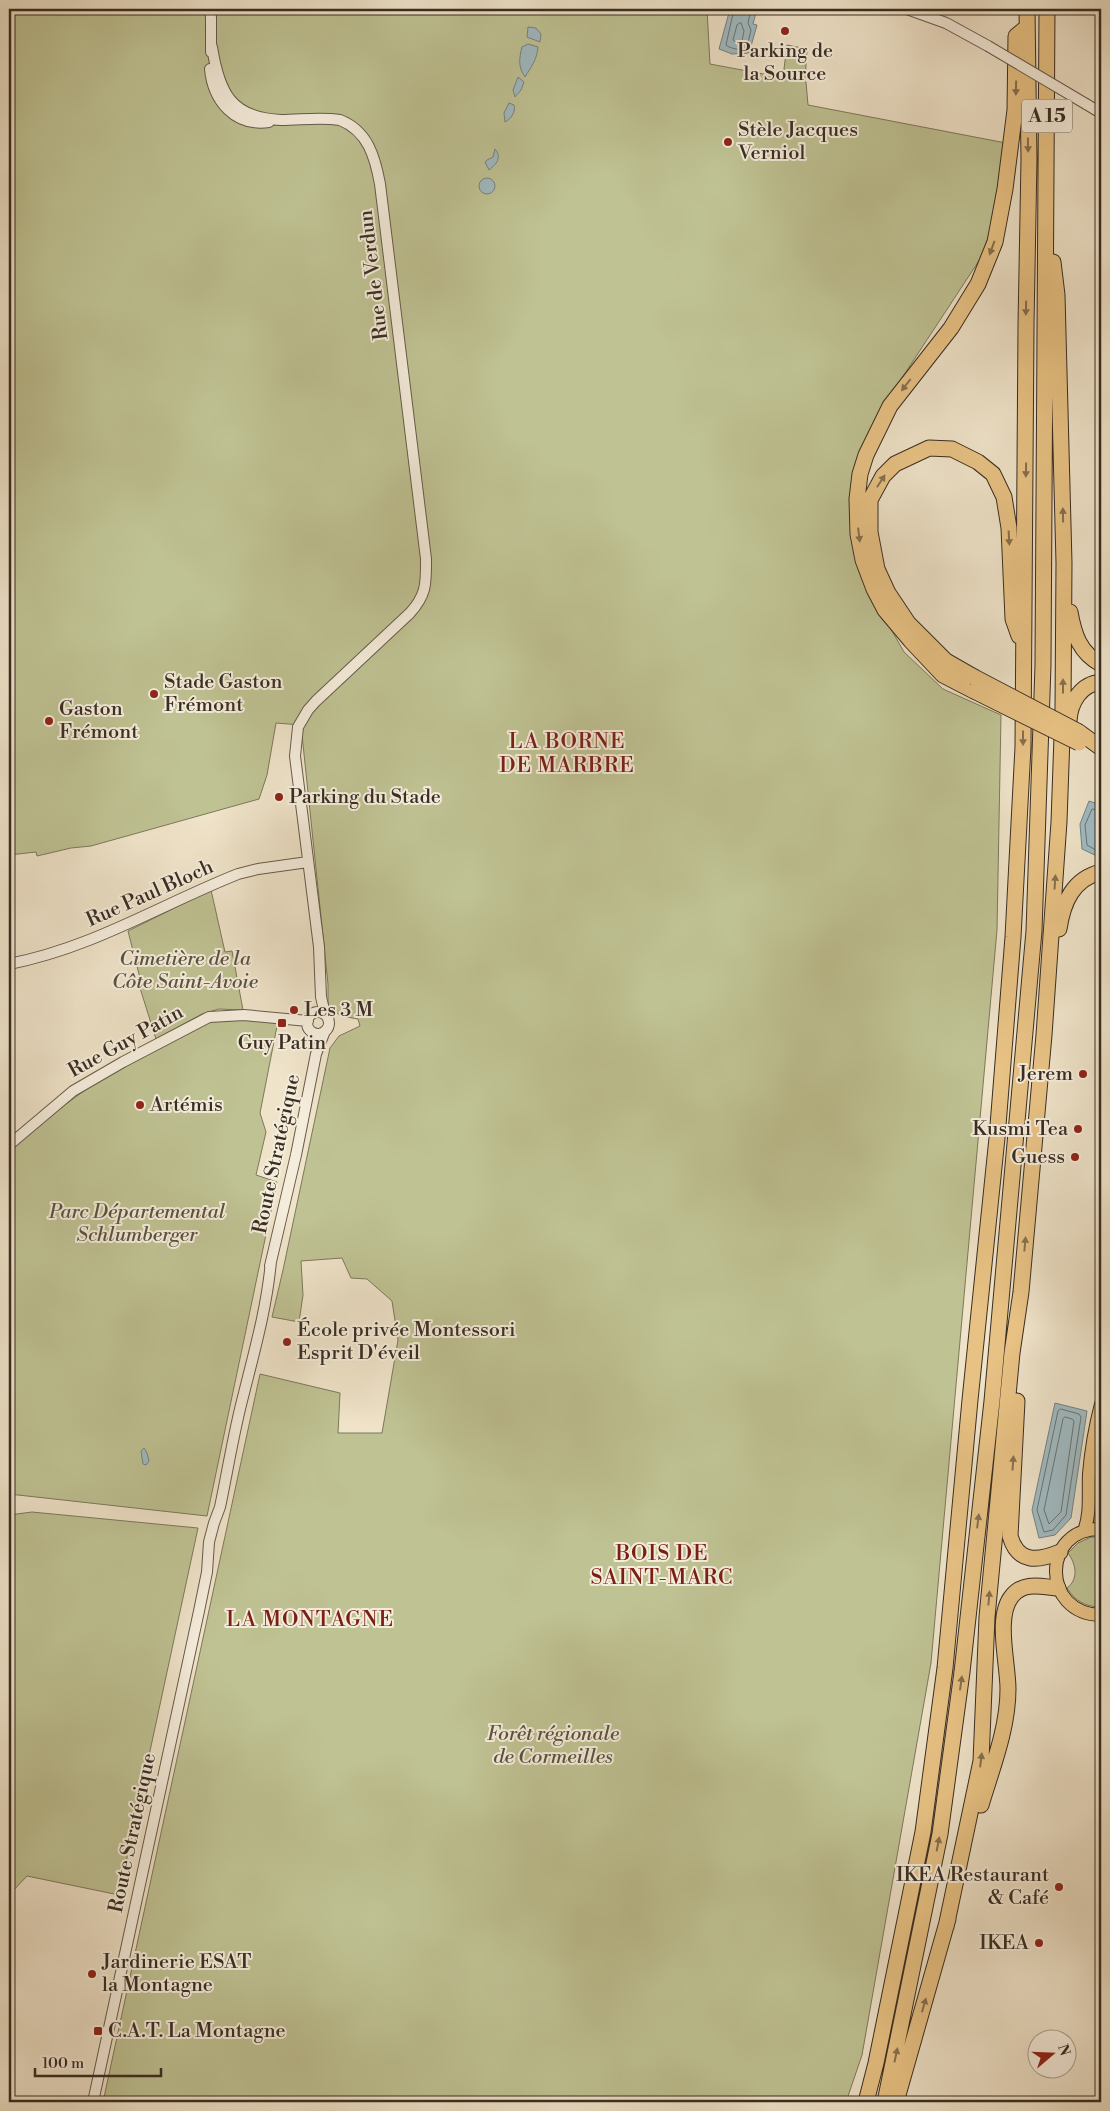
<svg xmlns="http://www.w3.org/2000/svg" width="1110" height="2111" viewBox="0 0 1110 2111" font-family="'Libre Bodoni',serif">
<rect width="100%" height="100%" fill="#efe3c9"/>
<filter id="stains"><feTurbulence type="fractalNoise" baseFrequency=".004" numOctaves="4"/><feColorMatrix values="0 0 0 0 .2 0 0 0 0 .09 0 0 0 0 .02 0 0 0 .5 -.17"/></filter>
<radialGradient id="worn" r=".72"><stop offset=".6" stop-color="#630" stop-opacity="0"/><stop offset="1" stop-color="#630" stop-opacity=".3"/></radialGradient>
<!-- green -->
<path fill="#bfc293" stroke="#7c785b" d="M9,9h4l6,5 5,-5h683l3,55 96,18 2,23 198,38 -18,104 -96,146 -38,80 17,121 33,58 39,37 58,26 -4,215 -66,733 -69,392 -16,47h-743l157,-728 80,19 -2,40h44l16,-93 -6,-39 -25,-22 -16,-1 -9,-20 -41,3 2,34 -4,27 -27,-5 11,-47 47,-222 9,-12 21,-10 -2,-7 -17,-3 -13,-10v-22l-27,-259 -25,-2 -9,52 -8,24 -168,47 -20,2 -34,8 -1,-4 -27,3z
M787,45l20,4 -2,32 -22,-4z
M211,890l14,62 7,-1 11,59 -24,-1 -17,5 -46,25 -16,-51 2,-2 -14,-55z
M215,1019l63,2 -18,92 6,19 -10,43 21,7 -70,334 -198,-22v-343l46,-39 44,-32 35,-22z
M1101,1424v99h-10l2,-32z
M32,1512l166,16 -79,367 -92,-19 -18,19v-380z
M1091,1537h10v70c-15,0 -26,-6 -34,-19 12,-9 9,-24 1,-35l10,-10z"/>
<!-- water -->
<path fill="#a0bbc2" stroke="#768282" d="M730,9h27l-4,15 4,1 -8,28 -17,1 -13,-5z
M528,27l8,1 5,6 -1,8 -13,-5z
M528,44l10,3c-1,13 -7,20 -13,30 -7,-10 -6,-18 -3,-30z
M518,77l6,5 -3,8 -6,7 -2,-7z
M509,103l5,2c2,7 -3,14 -9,17l-1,-9z
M495,149c7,8 2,15 -6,21l-4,-8 2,-2 6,-3z
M479 186a8 8 0 1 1 16 0a8 8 0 1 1-16 0Z
M1089,801l12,4v53l-19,-9 -2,-25z
M1055,1403l32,8 -16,107 -16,17 -16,3 -7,-28z
M144,1448l3,5 2,8 -3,4 -3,-1 -2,-13z"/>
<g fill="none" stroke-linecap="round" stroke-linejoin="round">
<!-- shore -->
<path stroke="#6c7472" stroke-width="1" d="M734,9l-8,36c5,4 16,6 21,2l4,-17 -3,-7 3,-14
M741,23l3,8 -2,10 -7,1 -2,-2 4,-15z
M1101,810l-9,-1 -7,16 2,20 14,8
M1061,1409l18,5 2,3 -15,98 -13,15 -9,2 -7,-22 21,-99z
M1065,1417l7,2 2,2 -13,91 -12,12 -5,-14 19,-91z"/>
<defs>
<path id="minor" d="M210,9l1,9v34
M907,9l39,14 42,23
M212,47c7,44 18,71 69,73 20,0 39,-3 59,0 28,11 35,37 40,64l46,375c0,24 1,35 -16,54l-94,88 -8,9 -10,17 -3,29 24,191 2,50 4,17
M210,69c3,32 25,58 59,53
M1086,104l15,9
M9,964c83,-16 151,-59 229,-90l20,-5 50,-7
M307 1023a11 11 0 1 1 22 0a11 11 0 1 1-22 0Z
M9,1145l64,-54 50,-29 86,-45 35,-2 64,6
M270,1266l26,-111 20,-101 9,-23
M93,2102l106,-491 8,-39 2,-30 5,-19 6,-16c8,-38 14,-77 24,-114 11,-44 23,-87 27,-132"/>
<path id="major" d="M1101,1529c-59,-2 -61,85 0,86
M1084,1531c7,-18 4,-38 5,-57 2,-24 6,-47 12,-70"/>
<path id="highway" d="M1070,612c4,23 10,41 31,52
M974,677l-28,-16 -38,-38 -20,-30 -11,-24 -7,-37v-32l13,-24 12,-12 34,-16 23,1 26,13 15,12 11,23 5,31 4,91 6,17
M974,691l-31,-16 -32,-34 -26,-31 -11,-21 -11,-29 -5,-26 -1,-35 3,-25 6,-19 24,-49 61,-78 27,-44 17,-42 10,-53 10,-79 1,-74 11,-9
M1069,721c1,-19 12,-37 32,-39
M1079,732l22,16
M1059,929c4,-27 14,-50 42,-57
M1017,1401l-7,135c8,28 28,25 50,16
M981,1805c11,-37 27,-76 27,-116 0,-26 -13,-73 4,-93 12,-15 30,-9 46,-8
M946,1927l35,-166 6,-144 25,-264 9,-61 23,-257 15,-213 4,-114 1,-145 -7,-268 -4,-33
M866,2102l10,-39 47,-231 22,-164 25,-268 27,-262 16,-201 10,-190 3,-422 3,-166 -2,-150
M885,2102l55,-268 22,-162 30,-271 42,-470 9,-266 4,-656
M896,2102l52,-183"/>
</defs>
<!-- minor casing -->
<use href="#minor" stroke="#665a4c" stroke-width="12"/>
<!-- major casing -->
<use href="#major" stroke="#382d23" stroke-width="14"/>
<!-- highway casing -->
<use href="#highway" stroke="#382d23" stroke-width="17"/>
<!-- minor -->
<use href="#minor" stroke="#f5eddc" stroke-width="10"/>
<!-- major -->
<use href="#major" stroke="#e8c284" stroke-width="12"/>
<!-- highway -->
<use href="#highway" stroke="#e8c284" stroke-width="15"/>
<defs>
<path id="minor-bridge" d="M988,46l98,58"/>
<path id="highway-bridge" d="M974,677l105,55
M974,691l105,52"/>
</defs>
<!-- minor-bridge casing -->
<use href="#minor-bridge" stroke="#665a4c" stroke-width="12" stroke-linecap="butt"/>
<!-- highway-bridge casing -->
<use href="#highway-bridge" stroke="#382d23" stroke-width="17" stroke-linecap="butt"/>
<!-- minor-bridge -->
<use href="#minor-bridge" stroke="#f5eddc" stroke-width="10"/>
<!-- highway-bridge -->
<use href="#highway-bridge" stroke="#e8c284" stroke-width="15"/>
</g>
<!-- one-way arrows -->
<defs><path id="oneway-solid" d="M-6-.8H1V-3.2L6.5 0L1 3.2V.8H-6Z" transform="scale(1.25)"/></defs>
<g fill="#87704f">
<use href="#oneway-solid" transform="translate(1016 88) rotate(91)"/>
<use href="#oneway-solid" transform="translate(1028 145) rotate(89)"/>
<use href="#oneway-solid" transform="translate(992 248) rotate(110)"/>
<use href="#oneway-solid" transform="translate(1026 308) rotate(91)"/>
<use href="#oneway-solid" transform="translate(906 385) rotate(128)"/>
<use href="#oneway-solid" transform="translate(1026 470) rotate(91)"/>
<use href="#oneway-solid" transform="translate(881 481) rotate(-57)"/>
<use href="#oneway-solid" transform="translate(1063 515) rotate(-91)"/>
<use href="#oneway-solid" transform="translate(859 535) rotate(83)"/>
<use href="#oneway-solid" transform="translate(1009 538) rotate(87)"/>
<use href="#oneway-solid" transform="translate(1063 686) rotate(-90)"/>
<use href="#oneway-solid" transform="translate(1023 738) rotate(90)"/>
<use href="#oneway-solid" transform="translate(1055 882) rotate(-86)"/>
<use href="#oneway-solid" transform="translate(1025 1244) rotate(-85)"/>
<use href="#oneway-solid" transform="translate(1013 1463) rotate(-86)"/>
<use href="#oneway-solid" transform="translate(978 1521) rotate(-83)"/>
<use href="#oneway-solid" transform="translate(989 1598) rotate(-85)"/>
<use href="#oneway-solid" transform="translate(961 1683) rotate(-82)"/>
<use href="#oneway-solid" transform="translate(981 1760) rotate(-83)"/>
<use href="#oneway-solid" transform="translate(938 1844) rotate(-79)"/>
<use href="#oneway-solid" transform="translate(924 2005) rotate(-74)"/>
<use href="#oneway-solid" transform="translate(896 2055) rotate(-78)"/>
</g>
<!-- markers -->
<g fill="#8f2418" stroke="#f5eddc" stroke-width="2">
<circle cx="785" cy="31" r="5"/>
<circle cx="728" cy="142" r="5"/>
<circle cx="154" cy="694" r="5"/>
<circle cx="49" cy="721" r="5"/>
<circle cx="279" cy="797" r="5"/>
<circle cx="294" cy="1010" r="5"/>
<rect x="277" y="1018" width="10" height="10" rx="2.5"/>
<circle cx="1083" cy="1074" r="5"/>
<circle cx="140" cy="1105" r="5"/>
<circle cx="1078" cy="1129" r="5"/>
<circle cx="1075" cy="1157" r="5"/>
<circle cx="287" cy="1342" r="5"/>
<circle cx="1059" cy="1887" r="5"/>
<circle cx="1039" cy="1943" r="5"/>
<circle cx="92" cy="1974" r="5"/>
<rect x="93" y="2026" width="10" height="10" rx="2.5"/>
</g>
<g text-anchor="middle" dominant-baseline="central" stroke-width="4" stroke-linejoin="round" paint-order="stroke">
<!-- shield labels -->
<rect fill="#f5eddc" stroke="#71675a" stroke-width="1" x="1022" y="99.5" width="50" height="33" rx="4"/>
<g font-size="19" font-weight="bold" fill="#382d23">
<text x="1047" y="116">A 15</text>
</g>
<!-- poi labels -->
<g font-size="20" fill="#382d23" stroke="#f5eddc" text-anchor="start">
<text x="785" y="51" text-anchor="middle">Parking de<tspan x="785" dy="23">la Source</tspan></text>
<text x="738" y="130">Stèle Jacques<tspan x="738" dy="23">Verniol</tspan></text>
<text x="164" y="682">Stade Gaston<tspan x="164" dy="23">Frémont</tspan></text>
<text x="59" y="709">Gaston<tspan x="59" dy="23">Frémont</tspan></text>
<text x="289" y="797">Parking du Stade</text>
<text x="304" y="1010">Les 3 M</text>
<text x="282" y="1043" text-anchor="middle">Guy Patin</text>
<text x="1073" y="1074" text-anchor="end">Jerem</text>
<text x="150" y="1105">Artémis</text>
<text x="1068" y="1129" text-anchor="end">Kusmi Tea</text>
<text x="1065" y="1157" text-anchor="end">Guess</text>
<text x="297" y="1330">École privée Montessori<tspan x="297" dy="23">Esprit D'éveil</tspan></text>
<text x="1049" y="1875" text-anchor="end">IKEA Restaurant<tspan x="1049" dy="23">&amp; Café</tspan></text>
<text x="1029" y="1943" text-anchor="end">IKEA</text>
<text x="102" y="1962">Jardinerie ESAT<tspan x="102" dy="23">la Montagne</tspan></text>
<text x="108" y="2031">C.A.T. La Montagne</text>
</g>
<!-- street labels -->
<g font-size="20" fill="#382d23" stroke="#f5eddc">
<text transform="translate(374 275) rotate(-97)">Rue de Verdun</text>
<text transform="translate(150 894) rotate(-24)">Rue Paul Bloch</text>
<text transform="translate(126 1042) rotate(-29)">Rue Guy Patin</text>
<text transform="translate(277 1154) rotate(-78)">Route Stratégique</text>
<text transform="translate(133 1833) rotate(-78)">Route Stratégique</text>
</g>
<!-- park labels -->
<g font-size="20" font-style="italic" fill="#5a523f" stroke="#f5eddc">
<text x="185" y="959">Cimetière de la<tspan x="185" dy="23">Côte Saint-Avoie</tspan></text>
<text x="137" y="1212">Parc Départemental<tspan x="137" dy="23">Schlumberger</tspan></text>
<text x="553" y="1734">Forêt régionale<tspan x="553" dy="23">de Cormeilles</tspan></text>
</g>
<!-- neighbourhood labels -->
<g font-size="21" letter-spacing="1" fill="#7a1f14" stroke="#f5eddc">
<text x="567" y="742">LA BORNE<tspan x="567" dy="24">DE MARBRE</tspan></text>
<text x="662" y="1554">BOIS DE<tspan x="662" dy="24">SAINT-MARC</tspan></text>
<text x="310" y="1620">LA MONTAGNE</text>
</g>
</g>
<!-- margin -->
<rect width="1110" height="2111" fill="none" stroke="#efe3c9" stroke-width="30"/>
<rect x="10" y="10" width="1090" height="2091" fill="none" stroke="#382d23" stroke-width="2.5"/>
<rect x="15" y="15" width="1080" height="2081" fill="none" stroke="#382d23"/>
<!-- north arrow -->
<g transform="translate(1052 2054) rotate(71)"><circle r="24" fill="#f5eddc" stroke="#a9a092"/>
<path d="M0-4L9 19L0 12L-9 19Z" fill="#8f2418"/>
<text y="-8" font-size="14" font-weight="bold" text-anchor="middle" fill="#382d23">N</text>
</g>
<!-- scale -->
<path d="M35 2068v8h126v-8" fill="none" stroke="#382d23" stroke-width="2.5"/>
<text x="42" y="2068" font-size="15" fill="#382d23" stroke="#f5eddc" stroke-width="4" paint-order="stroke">100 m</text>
<rect width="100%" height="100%" filter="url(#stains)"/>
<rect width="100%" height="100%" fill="url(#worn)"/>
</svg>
